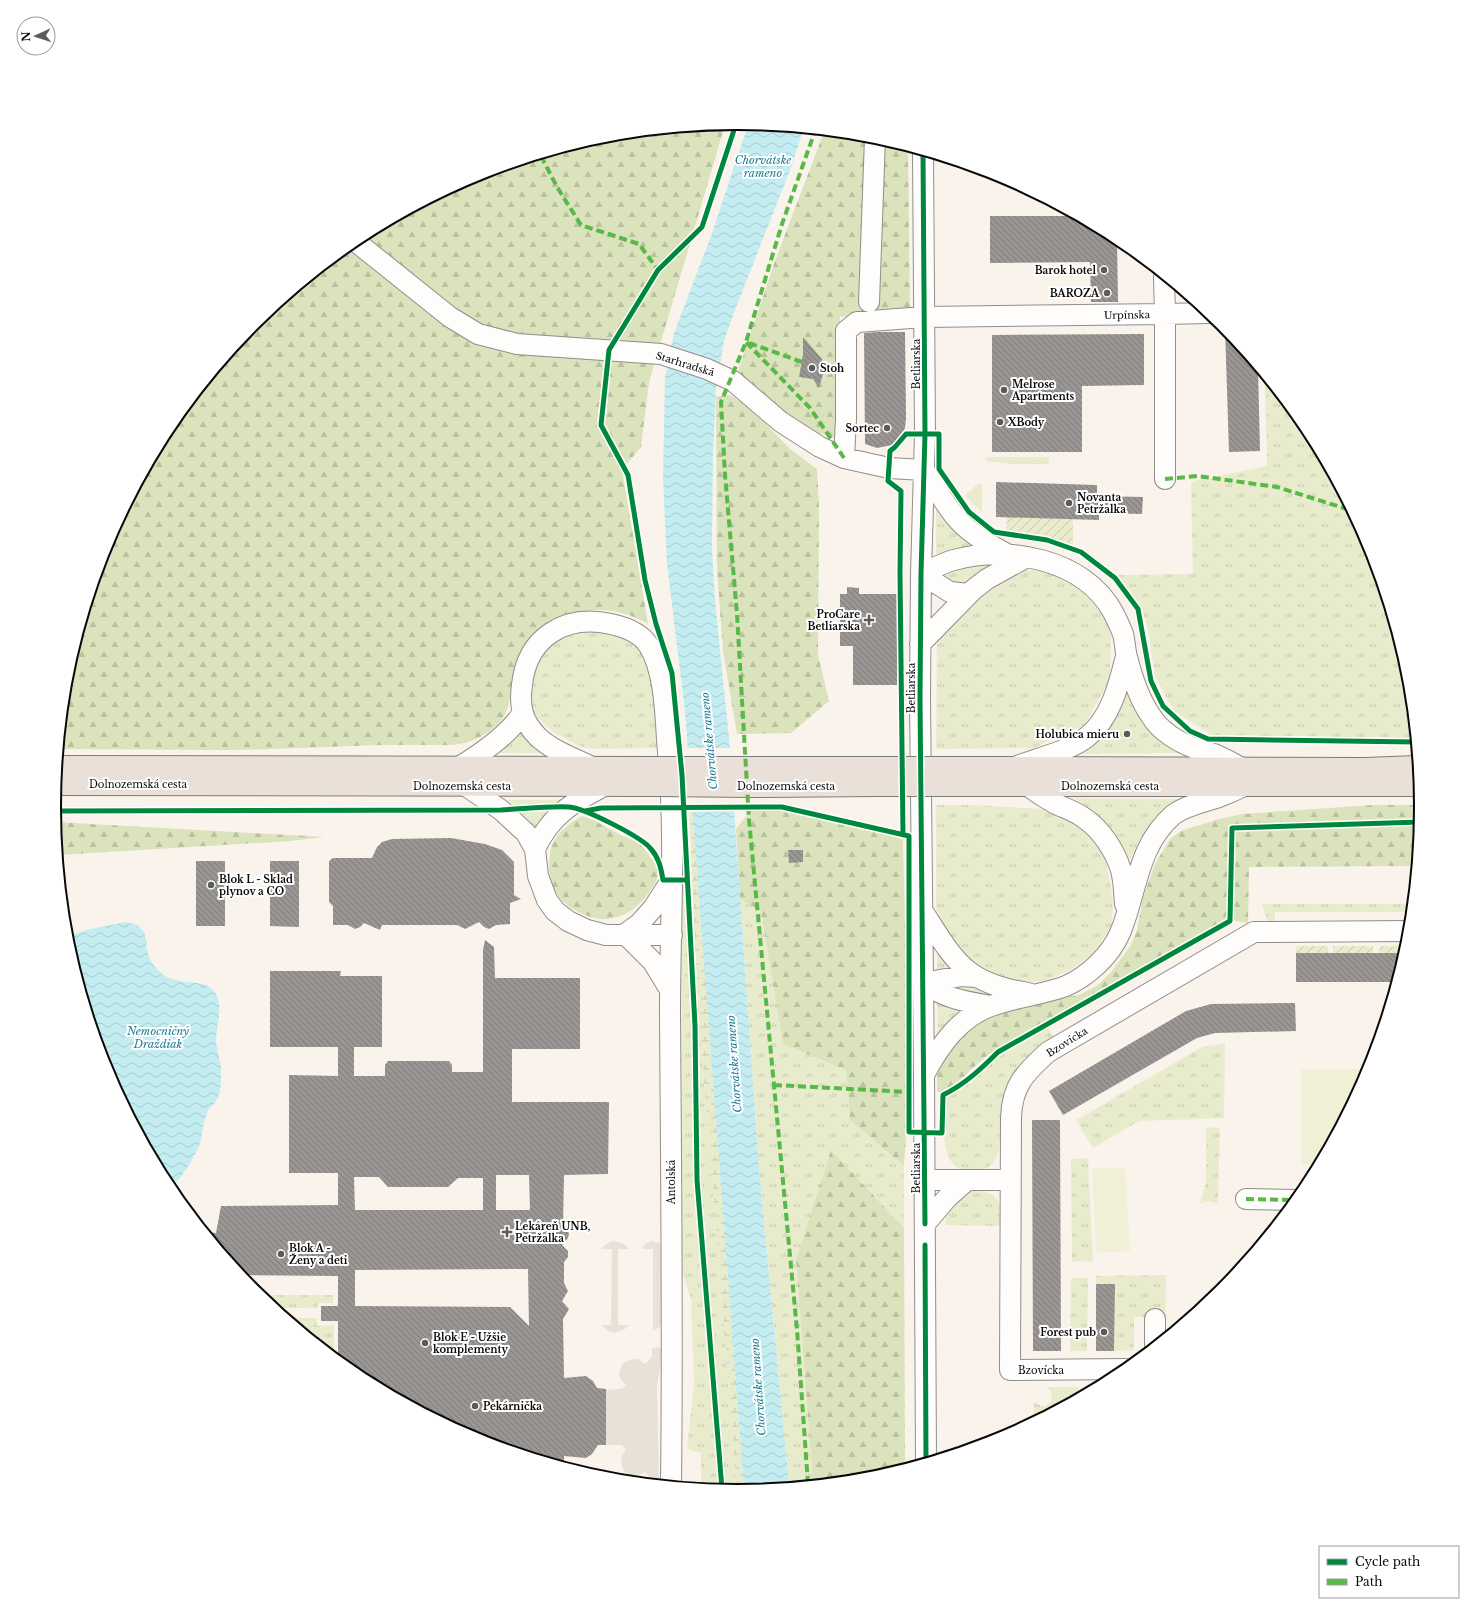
<svg xmlns="http://www.w3.org/2000/svg" width="1475" height="1614" viewBox="0 0 1475 1614" font-family="'Libre Baskerville',serif">
<defs>
<pattern id="grass-tufts" width="24" height="20" patternUnits="userSpaceOnUse"><rect width="24" height="20" fill="#e8eccd"/><path d="M3 7l-1-3M5 7V3M7 7l1-3M15 17l-1-3M17 17v-4M19 17l1-3" fill="none" stroke="#c6c9af"/></pattern>
<pattern id="forest-firs" width="22" height="20" patternUnits="userSpaceOnUse"><rect width="22" height="20" fill="#dae3bb"/><path d="M5 1l3.5 6h-7zM16 11l3.5 6h-7z" fill="#bac19f"/></pattern>
<pattern id="wetland-marsh" width="20" height="14" patternUnits="userSpaceOnUse"><rect width="20" height="14" fill="#e8eccd"/><path d="M1 5h8M5 5V1M11 12h8M15 12V8" fill="none" stroke="#c6c9af"/></pattern>
<pattern id="garden-furrows" width="10" height="10" patternUnits="userSpaceOnUse"><rect width="10" height="10" fill="#e8eccd"/><path d="M-1 1l2-2M0 10L10 0M9 11l2-2" fill="none" stroke="#c6c9af"/></pattern>
<pattern id="water-waves" width="16" height="10" patternUnits="userSpaceOnUse"><rect width="16" height="10" fill="#c4edf1"/><path d="M0 5q4-4 8 0t8 0" fill="none" stroke="#a7cacd"/></pattern>
<pattern id="building-back-hatch" width="6" height="6" patternUnits="userSpaceOnUse"><rect width="6" height="6" fill="#9a9693"/><path d="M-1 5l2 2M0 0l6 6M5-1l2 2" fill="none" stroke="#7c7976"/></pattern>
</defs>
<rect width="100%" height="100%" fill="#f9f3ec"/>
<!-- grass -->
<path fill="url(#grass-tufts)" d="M1265,378l41,49 63,119 39,128 6,64 -203,-3 -37,-24 -19,-35 -7,-47 -7,-23 -23,-31 75,-1 -2,-90 2,-3 74,-15z
M986,457h63v7h-38l-25,-3z
M936,504l51,46 -51,11z
M1010,559l-36,24 -14,2 -21,-6 -3,-3 15,-10z
M1041,570l25,7 17,13 17,18 11,27 -1,45 -26,45 -51,23 -97,1 1,-113 30,-32 44,-33z
M574,630l34,1 26,12 9,10 8,18 9,77 -66,1 -12,-2 -28,-14 -18,-17 -5,-8 -2,-9 4,-29 14,-25z
M1127,688c10,33 22,49 52,65l-104,1c28,-19 45,-31 52,-66z
M522,725l24,28h-53z
M1074,798l105,1c-26,18 -37,36 -51,64 -16,-29 -24,-47 -54,-65z
M507,800h57l-30,30c-7,-12 -15,-22 -27,-30z
M936,805h35l75,4 34,13 23,26 10,50 -1,27 -19,29 -21,15 -25,11 -21,4 -31,-7 -19,-10 -20,-19 -20,-39z
M683,849l7,158h8l39,483 -36,-3v-34l-14,-4 7,-65 -3,-85 -11,-34 2,-105 -1,-310z
M740,899l21,12 22,133 63,26 4,50 54,46v62l-73,-78 -35,110 17,223 -24,2 -30,-315z
M1262,904h149v8h-136v11l-8,-3z
M937,944l21,25 -21,3z
M961,980l40,15 -23,3 -40,-12z
M937,1000l34,9 -33,29z
M1048,1028l6,10 -47,50 -4,17 -4,45c-3,10 -8,19 -20,21 -44,6 -34,-45 -34,-73l11,-6 43,-35z
M1225,1043l-1,75 -85,3 -46,27 -17,-28 126,-73z
M1206,1127l14,1 -2,76c-6,-3 -12,-4 -18,0l6,-22z
M1088,1158l5,103 -21,1 -1,-103z
M969,1191c29,0 32,7 33,35l-56,-1v-14z
M1166,1275l-1,61 -7,6 -12,-25h-12v33l-20,1 1,-67h-19v-8z
M1071,1278h17l-1,73h-17z
M266,1295h67v8h-15l-1,5h-38z
M288,1318h29v8l17,-1v31z
M1047,1387h31v9l-44,24v-18l7,4h4l6,-4 1,-9z"/>
<!-- forest -->
<path fill="url(#forest-firs)" d="M725,125l-76,257 -8,65 -19,23 26,154c-21,-12 -43,-17 -67,-12 -33,6 -58,24 -66,58 -4,16 -3,33 -12,48 -7,10 -21,19 -32,23 -14,5 -29,4 -43,4 -17,0 -34,0 -51,0 -49,2 -98,4 -147,5 -57,0 -113,-1 -170,-1l7,-76 39,-128 63,-118 85,-103 104,-85 118,-64 128,-38z
M824,132l47,5 37,11 2,164 -70,5 -1,121 -32,-8 -70,-56 38,-113z
M730,395l21,14 39,40 27,20 2,35 -1,151 11,46 -38,32 -54,1 -14,-83 -6,-81 -1,-173z
M1374,805h47l-6,61 -166,1 -1,56 -21,-4 -242,138 -38,35h-10v-24l25,-34 38,-25 79,-14 19,-10 14,-14 19,-26 6,-15 6,-32 12,-34 15,-25 11,-8 38,-12 23,-5z
M752,809l32,1 119,29 6,253 -5,74 -54,-46 -4,-50 -63,-26 -22,-133 -21,-12 -4,-70z
M582,816c13,4 24,11 35,17 7,4 16,6 22,11 5,3 18,21 19,27 1,9 -6,17 -11,24 -9,12 -20,20 -34,23 -10,3 -21,0 -30,-4 -23,-9 -35,-27 -34,-51 1,-6 1,-13 3,-18 6,-13 18,-23 30,-29z
M55,822l269,15 -34,4 -231,14z
M831,1150l73,78 1,239 -34,10 -58,6 -17,-223z"/>
<!-- wetland -->
<path fill="url(#wetland-marsh)" d="M689,811h4l51,679h-7l-39,-483z"/>
<!-- park -->
<path fill="#e8eccd" d="M979,483l3,2v28l-17,-18z"/>
<!-- garden -->
<path fill="url(#garden-furrows)" d="M1007,517l66,2v26l-28,-9 -39,-4z
M1296,946h32v7h-32z
M1333,946h40v7h-40z
M1380,946h26l-2,7h-25z"/>
<!-- pitch -->
<path fill="#f0f0d6" d="M1301,1069h68l-51,96h-17z
M1125,1167l5,84 -34,2 -4,-84z"/>
<!-- plaza -->
<path fill="#e8e1d8" d="M613,1241l11,3 5,5h-11v76h11l-4,4 -10,4 -5,-1 -9,-7h10l1,-76h-11l5,-5z
M652,1241l8,2 4,4v75l-4,5 -7,4v-82h-11l3,-5z
M658,1347l3,2 1,4 -5,33 2,97 -8,-1v-3l-6,-7 -6,3h-10l-5,-4 -2,-4 -1,-10 5,-7 -4,-5h-16v-55l16,-1 4,-4 -6,-7 -1,-5 4,-10 9,-4h6l7,5 7,-7v-9z"/>
<!-- water -->
<path fill="url(#water-waves)" d="M748,125l55,5 -11,35 -59,150 -9,26 -8,47 -3,66 -1,93 3,54 14,137 30,432 30,315 -45,5 -59,-778 -18,-148 -4,-87 2,-99 9,-45 37,-97z
M126,922c28,5 16,23 25,39 2,4 5,7 8,10 15,16 43,7 53,18 13,12 5,34 4,50 0,12 6,23 5,35 0,8 0,20 -5,27 -3,5 -7,7 -9,12 -4,9 -4,20 -7,30 -4,12 -19,38 -30,44l-64,-119 -39,-128 1,-4 22,-7z"/>
<!-- pier -->
<path fill="#f9f3ec" d="M686,748h46l4,62h-45z"/>
<!-- building -->
<path fill="url(#building-back-hatch)" fill-rule="evenodd" d="M990,216h84l43,23 1,63h-27l-1,-40 -100,1z
M1225,329l33,40 2,82 -31,1z
M878,332h27l1,86 -1,10 -6,10 -7,7 -15,3 -12,-4 -1,-111z
M1144,334v51l-62,1v66h-90v-117z
M803,337l19,22 1,15 -4,14 -6,-9 -14,-2 4,-23z
M996,482l101,3v11l46,1 -1,17 -43,-1v7l-103,-3z
M847,587l12,1v6h39l-1,91h-44v-39h-13v-52h7z
M451,838l34,6 17,6 12,12v33l7,4 -11,4v21l-14,1 -7,4 -5,-2 -5,-5 -14,7 -8,-4h-75l-2,5 -16,-7 -4,4 -5,2 -7,-4h-15v-19l-4,-4v-41l4,-3h39l5,-11 5,-5 10,-3z
M788,850h15v12l-14,1z
M196,861h29v65h-29z
M270,861h29v66l-29,-1z
M485,940l9,7 1,31h85v71h-68v53h97l-1,72 -44,1 -1,52 6,6 -1,5 -6,7 6,6v6l-4,5v21l4,8 -6,10 7,8 -6,10 1,59 22,-2 7,5 4,7 9,1v56h-8l-6,9 -6,4 -22,-2v9l-88,-27 -118,-63 -20,-16v-38h-17v-15h17v-30l-96,-1 -35,-43 9,1 5,-27 117,-1v-32h-49v-98l49,1v-29h-68v-76h71l-1,5h42v71h-28v29h31v-11l3,-4h61l3,4v7h31v-122zM496,1175h33l1,35h-34zM354,1177h25l9,10h60l10,-9h25v32h-128zM528,1269l1,57 -19,-19 -155,-1v-36z
M1296,953h108l-9,29h-99z
M1295,1003l1,28 -81,2 -18,5 -134,77 -14,-24 137,-80 25,-7z
M1032,1120h28l1,231h-28z
M1096,1284h19l-1,67h-18z"/>
<g fill="none" stroke-linecap="round" stroke-linejoin="round">
<defs>
<path id="minor" d="M923,153l2,281 -4,140 -1,125 4,375 2,387
M355,241l95,76 28,17 39,10 144,10 46,15 26,12 48,41 39,25 24,11 45,10 35,2
M1164,277l1,37 43,-1
M869,302l6,-164
M844,458l2,-39v-88l11,-9 67,-5 241,-3v165
M924,470c12,17 21,36 35,51 13,14 31,24 48,33
M921,574c11,-5 22,-11 33,-14 54,-15 130,-1 159,52 3,6 7,14 10,22 2,7 2,16 4,23 5,20 12,42 24,59 9,15 27,26 43,32 6,3 14,4 20,6 10,4 20,10 30,15
M921,574l29,18 19,2
M920,644l54,-55 13,-10 40,-22
M1017,766c21,-8 52,-15 70,-29 24,-19 32,-53 39,-81
M459,767c23,-14 48,-31 63,-53
M592,767c-18,-9 -39,-16 -54,-30 -16,-16 -19,-31 -16,-52 5,-48 43,-71 89,-61 14,3 30,9 38,22 17,28 16,73 19,106 8,86 2,174 2,261 1,157 3,314 1,471
M466,786l35,24 25,23 9,16 3,27 9,24 8,11 13,10 19,9 19,5h66
M1028,786c8,6 17,12 26,17 10,5 21,8 30,15 17,11 31,33 37,52 3,11 3,23 4,34
M535,849c16,-34 37,-46 69,-63
M922,910c33,51 42,73 106,83
M625,934l15,-11 14,-16 18,-28
M625,934l28,28 17,28
M923,983c24,16 40,18 68,23
M923,983l39,-7 14,1
M925,1073c15,-28 35,-56 66,-67 24,-9 51,-11 75,-20 22,-10 44,-30 54,-53 17,-40 17,-87 53,-118 13,-10 31,-13 46,-18 8,-3 17,-7 25,-11
M925,1180h85
M1246,1199l49,1
M925,1224l22,-26 20,-18
M1155,1319v26
M1125,1369l-115,1 1,-252c1,-33 14,-45 37,-66l206,-120 155,-1"/>
<path id="major" d="M58,767l596,1
M748,768h128
M971,768l394,1 52,-2
M56,784l601,1
M971,785h448
M750,786l126,-1"/>
</defs>
<!-- minor casing -->
<use href="#minor" stroke="#918e8b" stroke-width="22"/>
<!-- major casing -->
<use href="#major" stroke="#7e7c78" stroke-width="24"/>
<!-- minor -->
<use href="#minor" stroke="#fefdfc" stroke-width="20"/>
<!-- major -->
<use href="#major" stroke="#eae0d7" stroke-width="22"/>
<defs>
<path id="major-bridge" d="M654,768h94
M876,768h95
M657,785l93,1
M876,785h95"/>
</defs>
<!-- major-bridge casing -->
<use href="#major-bridge" stroke="#7e7c78" stroke-width="24" stroke-linecap="butt"/>
<!-- major-bridge -->
<use href="#major-bridge" stroke="#eae0d7" stroke-width="22"/>
<!-- quiet -->
<path stroke="#58b947" stroke-width="4" stroke-dasharray="8 4" stroke-linecap="butt" d="M541,156l16,31 24,38 58,19 19,26
M802,362l-56,-20 64,66 34,50
M1165,479l33,-3 79,11 73,23
M774,1085l135,7
M1246,1199l49,1
M808,1484l-11,-154 -48,-510 -12,-206 -12,-139 -4,-73 25,-60 36,-118 33,-93"/>
<defs>
<path id="cycleway" d="M923,153l2,281 -4,140 -1,125 5,525
M54,811l447,-1c22,-1 47,-4 68,-3 15,1 73,30 82,42 8,9 10,19 12,31h24
M585,811l16,-3 181,-1 127,29v296l33,1 1,-38c22,-11 37,-25 55,-43l232,-131 2,-93 188,-6
M903,835l-3,-262 1,-82 -13,-10 2,-30 5,-4 11,-13h33v35l30,43 25,20 53,8 34,12 34,26 23,31 13,72 12,25 27,25 18,8 207,3
M925,1245l1,216
M722,1489l-25,-309 -2,-154 -13,-251 -10,-102 -16,-49 -11,-44 -17,-105 -27,-50 8,-75 49,-80 44,-43 34,-103"/>
</defs>
<!-- cycleway casing -->
<use href="#cycleway" stroke="#fff" stroke-width="8"/>
<!-- cycleway -->
<use href="#cycleway" stroke="#00873e" stroke-width="5"/>
</g>
<!-- markers -->
<g fill="#5d5b58" stroke="#fff" stroke-width="1.5">
<circle cx="1104" cy="270" r="4"/>
<circle cx="1107" cy="293" r="4"/>
<circle cx="812" cy="368" r="4"/>
<circle cx="1004" cy="390" r="4"/>
<circle cx="1000" cy="422" r="4"/>
<circle cx="887" cy="428" r="4"/>
<circle cx="1069" cy="503" r="4"/>
<path d="M867 614h4v4h4v4h-4v4h-4v-4h-4v-4h4z"/>
<circle cx="1127" cy="734" r="4"/>
<circle cx="211" cy="885" r="4"/>
<path d="M505 1226h4v4h4v4h-4v4h-4v-4h-4v-4h4z"/>
<circle cx="281" cy="1254" r="4"/>
<circle cx="1104" cy="1332" r="4"/>
<circle cx="425" cy="1343" r="4"/>
<circle cx="475" cy="1406" r="4"/>
</g>
<g text-anchor="middle" dominant-baseline="central" stroke-width="4" stroke-linejoin="round" paint-order="stroke">
<!-- poi labels -->
<g font-size="10" font-weight="bold" fill="#090909" stroke="#fff" text-anchor="start">
<text x="1096" y="270" text-anchor="end">Barok hotel</text>
<text x="1099" y="293" text-anchor="end">BAROZA</text>
<text x="820" y="368">Stoh</text>
<text x="1012" y="384">Melrose<tspan x="1012" dy="12">Apartments</tspan></text>
<text x="1008" y="422">XBody</text>
<text x="879" y="428" text-anchor="end">Sortec</text>
<text x="1077" y="497">Novanta<tspan x="1077" dy="12">Petržalka</tspan></text>
<text x="860" y="614" text-anchor="end">ProCare<tspan x="860" dy="12">Betliarska</tspan></text>
<text x="1119" y="734" text-anchor="end">Holubica mieru</text>
<text x="219" y="879">Blok L - Sklad<tspan x="219" dy="12">plynov a CO</tspan></text>
<text x="515" y="1226">Lekáreň UNB,<tspan x="515" dy="12">Petržalka</tspan></text>
<text x="289" y="1248">Blok A -<tspan x="289" dy="12">Ženy a deti</tspan></text>
<text x="1096" y="1332" text-anchor="end">Forest pub</text>
<text x="433" y="1337">Blok E - Užšie<tspan x="433" dy="12">komplementy</tspan></text>
<text x="483" y="1406">Pekárnička</text>
</g>
<!-- street labels -->
<g font-size="10" fill="#090909" stroke="#fff">
<text transform="translate(1127 315) rotate(-1)">Urpínska</text>
<text transform="translate(685 364) rotate(17)">Starhradská</text>
<text transform="translate(916 364) rotate(-90)">Betliarska</text>
<text transform="translate(911 688) rotate(-90)">Betliarska</text>
<text x="138" y="784">Dolnozemská cesta</text>
<text x="462" y="786">Dolnozemská cesta</text>
<text x="786" y="786">Dolnozemská cesta</text>
<text x="1110" y="786">Dolnozemská cesta</text>
<text transform="translate(1067 1042) rotate(-32)">Bzovícka</text>
<text transform="translate(916 1168) rotate(-90)">Betliarska</text>
<text transform="translate(671 1182) rotate(-90)">Antolská</text>
<text x="1041" y="1370">Bzovícka</text>
</g>
<!-- water labels -->
<g font-size="11" font-style="italic" fill="#197d94" stroke="#fff">
<text x="763" y="160">Chorvátske<tspan x="763" dy="13">rameno</tspan></text>
<text transform="translate(709 741) rotate(-95)">Chorvátske rameno</text>
<text x="158" y="1031">Nemocničný<tspan x="158" dy="13">Draždiak</tspan></text>
<text transform="translate(734 1064) rotate(-94)">Chorvátske rameno</text>
<text transform="translate(758 1387) rotate(-94)">Chorvátske rameno</text>
</g>
</g>
<!-- crop -->
<path d="M0 0H1475V1614H0ZM737 130H738A676 676 0 0 1 1414 806V808A676 676 0 0 1 738 1484H737A676 676 0 0 1 61 808V806A676 676 0 0 1 737 130Z" fill="#fff" fill-rule="evenodd"/>
<path fill="none" stroke="#090909" stroke-width="2" d="M737 130H738A676 676 0 0 1 1414 806V808A676 676 0 0 1 738 1484H737A676 676 0 0 1 61 808V806A676 676 0 0 1 737 130Z"/>
<!-- legend -->
<rect x="1319" y="1546" width="140" height="52" fill="#ffffff" stroke="#9d9d9d"/>
<rect x="1327" y="1559" width="20" height="6" fill="#00873e" stroke="#9d9d9d"/>
<text x="1355" y="1566" font-size="12" fill="#090909">Cycle path</text>
<rect x="1327" y="1579" width="20" height="6" fill="#58b947" stroke="#9d9d9d"/>
<text x="1355" y="1586" font-size="12" fill="#090909">Path</text>
<!-- north arrow -->
<g transform="translate(36 36) rotate(267)"><circle r="19" fill="#ffffff" stroke="#9d9d9d"/>
<path d="M0-3L7 15L0 10L-7 15Z" fill="#5d5b58"/>
<text y="-6" font-size="11" font-weight="bold" text-anchor="middle" fill="#090909">N</text>
</g>
</svg>
